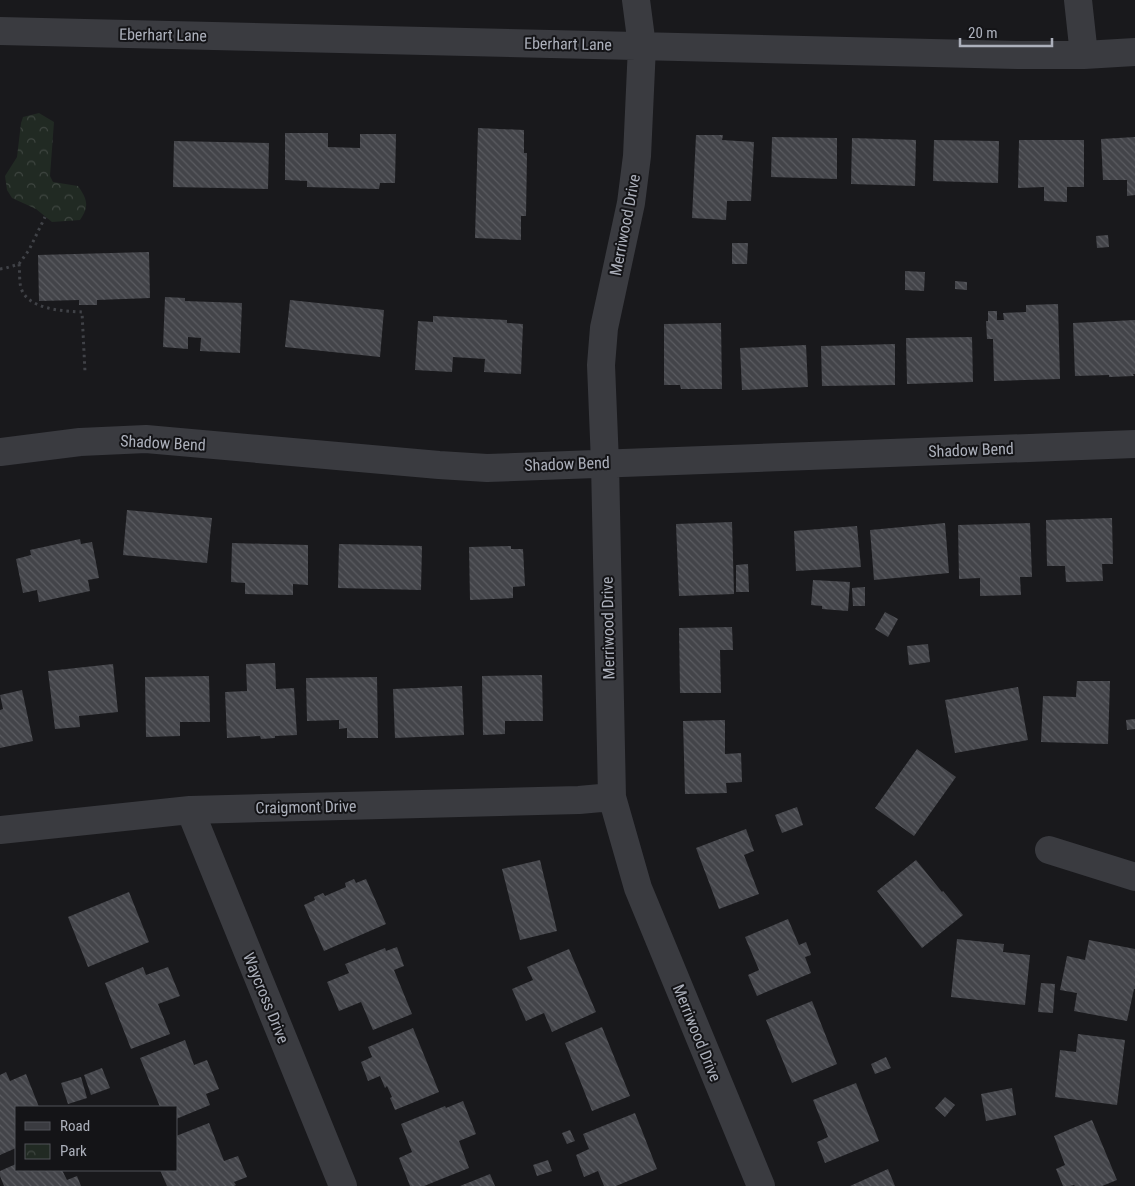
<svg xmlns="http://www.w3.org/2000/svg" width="1135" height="1186" viewBox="0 0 1135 1186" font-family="'Roboto Condensed',sans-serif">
<defs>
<pattern id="park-crowns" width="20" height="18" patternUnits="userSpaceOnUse" patternTransform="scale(1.25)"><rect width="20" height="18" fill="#212a23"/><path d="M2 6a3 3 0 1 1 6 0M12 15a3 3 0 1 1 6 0" fill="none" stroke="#3f4641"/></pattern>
<pattern id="building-back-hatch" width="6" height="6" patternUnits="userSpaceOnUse" patternTransform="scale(1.25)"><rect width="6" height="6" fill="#434449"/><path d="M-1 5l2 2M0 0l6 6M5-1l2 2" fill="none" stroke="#5b5c61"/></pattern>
</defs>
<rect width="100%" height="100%" fill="#19191c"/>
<!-- park -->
<path fill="url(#park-crowns)" d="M39,113l15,9 -4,54 3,6 25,4c9,13 12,20 2,34l-28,2 -16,-13 -24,-11 -5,-8 -2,-14 12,-19 4,-34 2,-6z"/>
<!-- building -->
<path fill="url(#building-back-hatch)" d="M478,128l46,2v23h3l-1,63h-5v24l-46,-2z
M285,133h43v14l32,1v-14h36l-1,49h-15l-1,6 -72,-2v-6l-22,-1z
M696,135h27l-1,5 32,2 -3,59h-24l-1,19 -34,-2z
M772,137l65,1v41l-66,-2z
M1135,137v58l-8,1v-16h-24l-2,-41z
M852,138l64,2 -1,46 -64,-2z
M934,140l65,1 -1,42 -65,-2z
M1019,140h65v47h-17v15l-23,-1v-14l-26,1z
M174,141l95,2 -1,46 -95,-2z
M1108,235l1,12 -12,1 -1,-12z
M732,243h16l-1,21h-15z
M149,252l1,46 -53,2v5h-18v-5l-40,1 -1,-46z
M905,271l20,1 -1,19 -19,-1z
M955,281l12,1v8l-12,-1z
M165,297l20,1v3l57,2 -2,50 -40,-2 1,-13 -13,-1v12l-25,-2z
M290,300l94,10 -4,47 -95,-10z
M1058,304l2,75 -66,2 -1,-42h-6l-1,-18h2v-10h9v9h7l-1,-7 23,-1v-7z
M433,316l74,4v3l16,1 -2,50 -37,-2 1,-13 -32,-2 -1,15 -37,-2 3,-49 15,1z
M1135,320v54h-2l1,2 -25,1v-2l-34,1 -2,-53z
M721,323l1,66h-41l-1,-4h-16v-61z
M972,337l1,45 -66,2 -1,-46z
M895,344v41l-73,1 -1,-40z
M806,345l2,42 -66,3 -2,-42z
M127,510l85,8 -5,45 -84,-8z
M1112,518l1,46h-11l1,17 -37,1 -1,-16h-18l-1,-46z
M732,522l2,72 -55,2 -3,-72z
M945,523l4,50 -75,7 -4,-50z
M1030,523l2,54h-12l1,18 -41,1v-18l-21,1 -1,-54z
M857,526l4,41 -65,4 -2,-40z
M80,539l1,5 11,-2 7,36 -11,2 2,11 -51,11 -2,-12 -14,3 -7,-34 15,-4 -1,-5z
M232,543l76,2v40l-15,-1v11l-48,-1v-11l-14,-1z
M339,544l83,2 -1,44 -83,-2z
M511,546v3h12l2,37 -12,1v11l-43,2 -1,-53z
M748,564l1,28h-13v-27z
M813,580l37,2 -2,29 -26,-2v-3l-11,-1z
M865,587v19h-12l-1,-18z
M885,612l13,7 -10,18 -13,-8z
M732,627l1,23h-13l1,43h-41l-1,-65z
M928,644l2,18 -21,3 -2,-19z
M275,663l1,26 18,-1 3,47 -22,1v2l-14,1 -1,-3 -33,2 -2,-46 22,-1 -1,-27z
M113,664l5,48 -39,4 1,11 -25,2 -7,-58z
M542,675l1,46h-38v13l-22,1 -1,-59z
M209,676l1,46h-30v14l-34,1 -1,-60z
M377,677l1,61h-31v-10l-8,1v-9l-32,1 -1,-43z
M1077,681h33l-2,63 -67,-2 2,-46 33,1z
M462,686l2,49 -69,3 -2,-49z
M1018,687l10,53 -73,13 -10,-53z
M22,690l11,51 -33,7v-38l3,-1 -3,-14z
M1135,719v10l-8,1 -1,-10z
M725,720v34l16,-1 1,29 -16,1 1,10 -42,1 -2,-73z
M917,749l39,28 -42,59 -39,-28z
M797,807l6,18 -21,8 -7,-18z
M746,829l8,22 -10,4 15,39 -40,15 -23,-61z
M540,860l17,71 -37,9 -18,-71z
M916,860l26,32 1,-1 20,24 -41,33 -45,-57z
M354,879l2,4 10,-4 20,45 -62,27 -20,-46 11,-5 -1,-3 9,-4 2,3 21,-9 -1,-4z
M129,892l20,50 -61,25 -20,-50z
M788,919l11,26 7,-3 5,13 -6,2 6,16 -54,23 -9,-21 11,-5 -14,-33z
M957,939l47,5 -1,8 27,3 -5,50 -74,-8z
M1089,940l46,9v40h-1l-7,32 -53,-10 3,-18 -17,-3 7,-34 18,4z
M397,947l7,19 -10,4 18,44 -39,16 -12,-28 -22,9 -12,-29 22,-9 -4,-9 40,-16 1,3z
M569,949l27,63 -44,20 -8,-19 -18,8 -14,-32 21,-9 -6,-13z
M143,967l3,8 22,-8 12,29 -22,8 12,30 -39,15 -26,-66z
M1041,983l14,1 -2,29 -15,-1z
M812,1001l25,63 -45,19 -26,-63z
M602,1027l28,69 -38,15 -27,-68z
M413,1028l26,64 -44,18 -5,-12 2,-1 -5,-11 -2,2 -5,-12 -12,5 -7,-19 11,-5 -4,-10z
M1078,1034l47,6 -8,65 -62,-8 5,-47 16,2z
M185,1040l9,25 13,-5 12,29 -13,5 4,11 -34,14v-12h-16l-20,-49z
M886,1057l5,11 -16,6 -4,-10z
M102,1068l8,20 -19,7 -7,-20z
M6,1072l4,9 16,-7 13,33h-23v41l-16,7v-80z
M81,1077l6,21 -19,6 -7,-21z
M856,1083l23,58 -54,22 -8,-21 11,-5 -15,-37z
M1012,1088l4,27 -30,6 -5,-27z
M945,1097l10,8 -10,12 -10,-9z
M463,1101l13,33 -17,7 10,27 -45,18h-14l-11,-28 13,-6 -11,-28 44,-18 1,2z
M635,1113l22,56 -41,17h-12l-6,-15 -14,6 -8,-22 13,-6 -6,-15z
M1092,1120l25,60 -15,6h-27l-1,-1 -4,1h-7l-7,-17 9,-4 -11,-29z
M209,1123l15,38 14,-5 9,21 -13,5 2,3 -2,1h-67l-7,-16h16v-34z
M570,1130l5,11 -8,3 -5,-11z
M548,1160l4,11 -15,5 -4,-11z
M16,1164v6h46l5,10 10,-4 4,10h-77l-4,-10v-5z
M888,1169l7,17h-45z
M490,1174l5,12h-35z"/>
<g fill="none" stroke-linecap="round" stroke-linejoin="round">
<!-- path -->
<path stroke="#404247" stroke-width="3" stroke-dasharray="2.5 4" stroke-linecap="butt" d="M19,264l10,-14 16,-33
M0,269l6,-1 13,-4c1,8 0,17 2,24 7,22 43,23 61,24l3,60"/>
<!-- minor -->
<path stroke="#3a3b40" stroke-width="28" d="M636,0l6,46 -5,110 -6,47 -27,125 -3,37 4,98 7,334 26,91 123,298
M1078,0l6,55
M0,31l1017,24h67l51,-3
M0,452l80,-10 66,-3 293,26 48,3 648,-24
M190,810l153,376
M0,830l190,-20 389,-10 33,-3
M1049,850l86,27"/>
</g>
<g text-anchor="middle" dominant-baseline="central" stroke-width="4" stroke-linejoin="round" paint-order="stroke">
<!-- street labels -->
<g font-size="16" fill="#acb0bb" stroke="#141417">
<text transform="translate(163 35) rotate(1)">Eberhart Lane</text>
<text transform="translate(568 44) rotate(1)">Eberhart Lane</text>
<text transform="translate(625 225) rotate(-79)">Merriwood Drive</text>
<text transform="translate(163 443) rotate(3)">Shadow Bend</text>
<text transform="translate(971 450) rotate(-2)">Shadow Bend</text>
<text transform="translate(567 464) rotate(-2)">Shadow Bend</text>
<text transform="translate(608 628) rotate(-91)">Merriwood Drive</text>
<text transform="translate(306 807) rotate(-1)">Craigmont Drive</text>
<text transform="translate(266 998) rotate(68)">Waycross Drive</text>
<text transform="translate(697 1033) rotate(68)">Merriwood Drive</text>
</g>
</g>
<!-- legend -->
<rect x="15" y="1106" width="162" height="65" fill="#141417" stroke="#515259"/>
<rect x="25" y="1122" width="25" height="8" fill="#3a3b40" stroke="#515259"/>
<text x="60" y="1131" font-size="15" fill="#acb0bb">Road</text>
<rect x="25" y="1144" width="25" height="15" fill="url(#park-crowns)" stroke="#515259"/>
<text x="60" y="1156" font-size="15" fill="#acb0bb">Park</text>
<!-- scale -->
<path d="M960 38v8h92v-8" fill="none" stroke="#acb0bb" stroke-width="2.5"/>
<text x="968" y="38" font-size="15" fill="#acb0bb" stroke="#141417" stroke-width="4" paint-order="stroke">20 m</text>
</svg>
